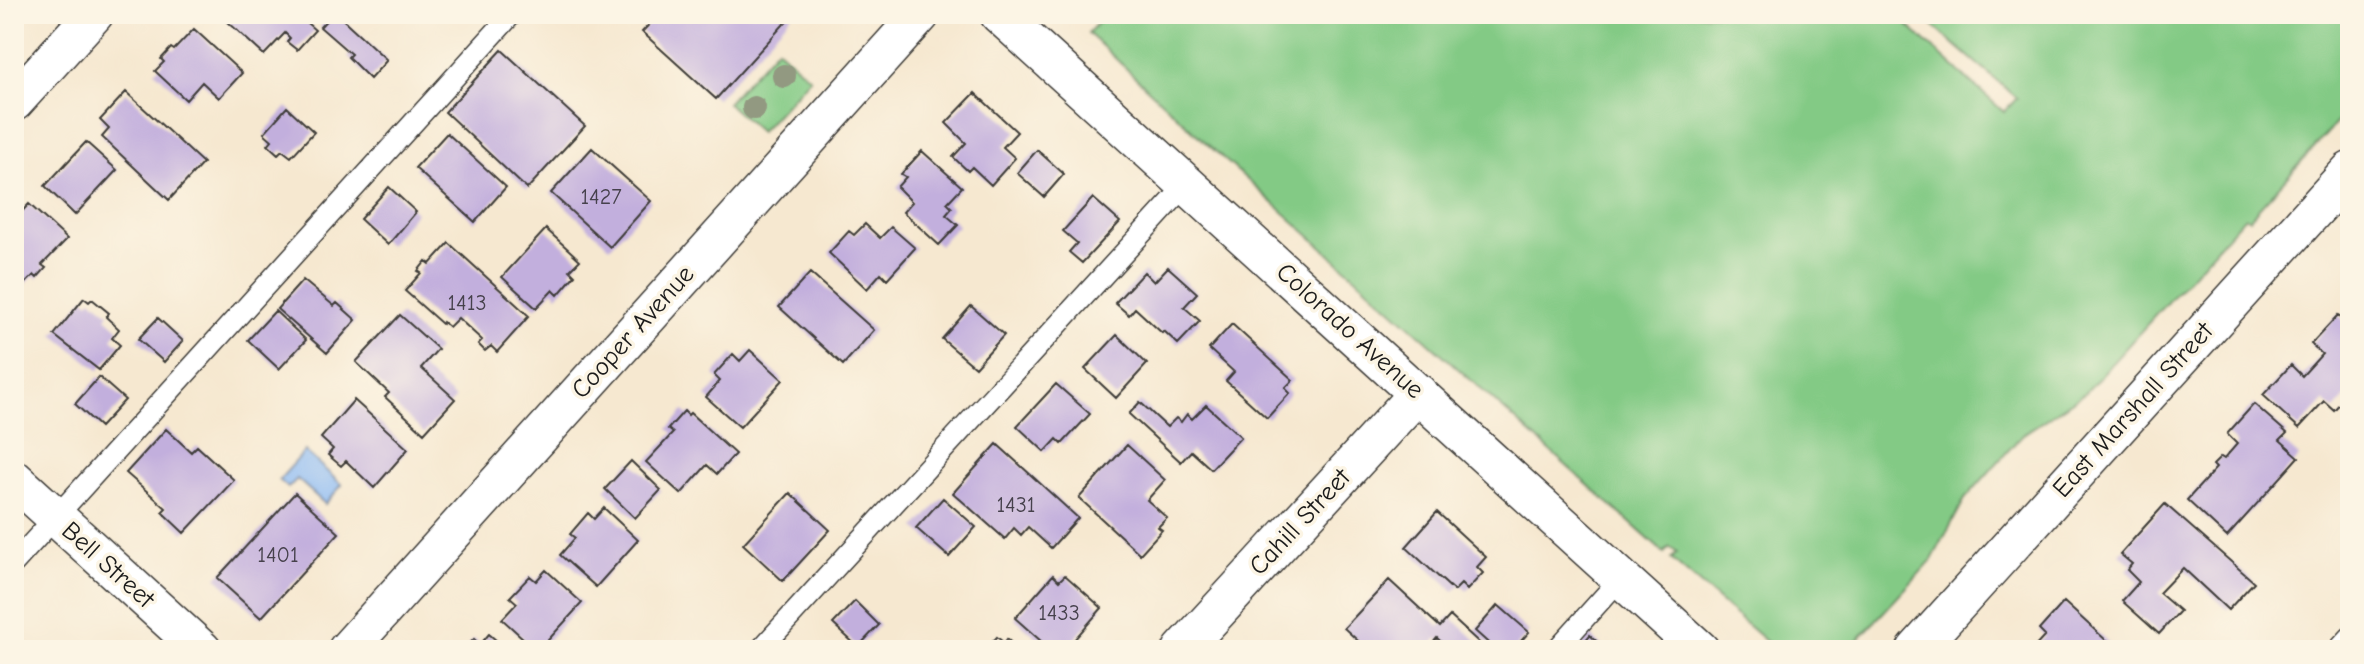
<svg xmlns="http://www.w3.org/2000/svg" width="2364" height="664" viewBox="0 0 2364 664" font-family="'Comic Neue',sans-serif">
<rect width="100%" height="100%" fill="#fcf5e5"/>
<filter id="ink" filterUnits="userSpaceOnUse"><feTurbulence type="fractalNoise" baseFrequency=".0125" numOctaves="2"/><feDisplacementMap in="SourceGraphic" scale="16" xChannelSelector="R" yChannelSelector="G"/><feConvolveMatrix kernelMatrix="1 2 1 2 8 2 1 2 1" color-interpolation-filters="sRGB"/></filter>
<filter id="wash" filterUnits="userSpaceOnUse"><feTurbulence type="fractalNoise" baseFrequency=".006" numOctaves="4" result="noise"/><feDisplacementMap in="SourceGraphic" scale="32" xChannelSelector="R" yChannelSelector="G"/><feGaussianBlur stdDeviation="1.8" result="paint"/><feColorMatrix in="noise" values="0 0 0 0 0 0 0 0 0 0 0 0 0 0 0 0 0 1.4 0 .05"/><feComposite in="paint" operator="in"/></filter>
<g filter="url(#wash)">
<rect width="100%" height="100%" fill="#f6e8d0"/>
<!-- green -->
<path fill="#83ca85" stroke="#507350" stroke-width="2" d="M1106,14h789l109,98 13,-14 -98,-84h431v94l-101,111 -4,-3 -159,176 -64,43 -57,64 -33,61 -78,84 -10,6h-68l-105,-91 6,-6 -7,-6 -6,6 -459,-411 -117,-109z
M777,48l33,30 -50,54 -33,-29z"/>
<!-- water -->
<path fill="#89b9f5" stroke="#526a88" stroke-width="2" d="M305,451l37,34 -17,19 -28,-25 -9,9 -9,-8z"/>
<g id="blocks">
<!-- building -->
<path fill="#c2afdd" d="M234,14h66l-1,2 16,14 -18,20 -10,-8 3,-4 -5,-5 -21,22 -37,-34z
M332,14h5l50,46 -17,19 -22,-22 3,-3 -31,-27z
M659,14h134l-77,85 -74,-67z
M194,29l48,44 -23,25 -17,-16 -16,18 -31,-29 9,-9 -3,-3 10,-11 3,2z
M502,50l83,76 -58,63 -82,-77z
M126,92l77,71 -34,37 -67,-63 7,-8 -9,-9z
M975,93l42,39 -14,15 12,11 -24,27 -19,-18 -4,4 -15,-14 13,-14 -20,-20z
M287,107l27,25 -23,25 -9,-7 -4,4 -10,-9 4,-5 -8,-7z
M447,133l59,54 -31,35 -60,-54z
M86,142l31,28 -42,45 -30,-29z
M592,148l59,53 -41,46 -59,-54z
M1037,150l27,24 -20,23 -27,-24z
M922,151l40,36 -15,16 5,5 -6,7 12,10 -19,20 -36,-33 9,-10 -15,-15 9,-10 -5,-3z
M389,187l27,25 -28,33 -28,-26z
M1093,198l27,24 -38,41 -13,-11 8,-9 -14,-12z
M29,204l38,35 -25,26 4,3 -9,10 -3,-3 -18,18 -2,-2v-71z
M865,224l15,14 11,-11 24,21 -28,31 -6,-6 -14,16 -38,-36 20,-22 5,4z
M546,229l34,31 -10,10 5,5 -17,20 -5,-5 -17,18 -34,-31z
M449,243l80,73 -32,36 -6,-6 -6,5 -7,-7 4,-4 -24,-22 -9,9 -6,-5 -1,2 -37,-33 16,-18 -3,-2 8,-10 4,3z
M1168,267l29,26 -13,14 16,14 -22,23 -14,-13 -2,2 -27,-25 -6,7 -14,-12 29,-31 10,10z
M810,273l64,57 -31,35 -64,-58z
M303,280l31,26 3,-3 19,17 -29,33 -50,-44z
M84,298l5,4 3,-3 17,14 -3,4 13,12 -7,9 8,7 -21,25 -45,-35z
M971,306l33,29 -29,32 -33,-28z
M275,311l31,29 -27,29 -31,-29z
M400,315l38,34 -17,19 34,31 -31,34 -39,-36 4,-4 -33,-31z
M2338,315l12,11v66l-16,18 -10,-9 -25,27 -36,-33 28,-30 11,11 20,-22 -11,-10z
M158,318l25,23 -19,21 -26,-23z
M1232,324l61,56 -8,8 5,5 -23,25 -41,-37 8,-9 -25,-23z
M1117,335l30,29 -31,34 -31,-29z
M750,350l33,30 -43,47 -34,-30 14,-16 -6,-6 19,-21 7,7z
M99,377l26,23 -25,27 -25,-23z
M1056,384l34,30 -28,30 -5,-5 -12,13 -28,-26z
M354,400l54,49 -34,39 -28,-27 -5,5 -13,-11 5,-6 -12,-11z
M1140,402l27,25 9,-9 5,4 6,-8 5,5 14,-14 35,32 -30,32 -20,-18 -10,11 -52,-48z
M2254,404l33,29 -7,7 19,17 -72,80 -40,-37 29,-32 -3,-3 8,-8 3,2 13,-15 -10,-10z
M684,411l4,4 2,-2 45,41 -18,20 -10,-9 -26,29 -35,-32 27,-29 -5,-4z
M166,429l25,23 6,-6 37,34 -50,53 -22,-21 4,-4 -40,-35z
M997,444l81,74 -27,30 -23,-21 -7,8 -7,-7 -9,11 -52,-46z
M1127,445l38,35 -18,20 20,18 -9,9 4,3 -22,24 -61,-56z
M631,461l30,29 -26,28 -30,-29z
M295,493l44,40 -78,85 -44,-40z
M790,493l40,37 -47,51 -40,-37z
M943,498l33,29 -27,30 -33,-29z
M2165,504l89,78 -26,28 -45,-42 -24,25 21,18 -21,23 -37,-33 17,-19 -12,-12 5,-6 -12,-10z
M604,508l34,32 -42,47 -36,-32 15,-17 -5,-4 18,-21 6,6z
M1437,512l49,45 -9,10 6,6 -16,17 -6,-6 -7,7 -48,-44z
M546,570l36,33 -43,47h-3l-34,-31 15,-16 -7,-6 20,-21 6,5z
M1053,575l6,6 6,-6 37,33 -29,33 4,3 -5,6h-21l-36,-32z
M1389,580l51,47 10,-11 37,34h-37l-13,-12 -10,12h-59l-24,-22z
M855,601l24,24 -21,22 -25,-23z
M2064,602l44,40 -8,8h-68l13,-14 -6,-6z
M1498,605l31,27 -16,18h-17l-21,-19z
M489,634l18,16h-43l10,-11 6,6z
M1590,635l16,15h-29z
M997,637l7,6 3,-4 12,11h-34z"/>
</g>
</g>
<g filter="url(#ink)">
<use href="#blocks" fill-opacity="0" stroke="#3d3b37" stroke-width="2"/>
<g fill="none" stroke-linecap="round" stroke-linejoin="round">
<defs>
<path id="service" d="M14,563l498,-549
M760,650l428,-467
M1556,650l65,-72
M2338,650l12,-13"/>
<path id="minor" d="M999,14l701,636
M14,102l80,-88
M14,479l188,171
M347,650l574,-636
M1182,650l236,-257
M1916,650l434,-479"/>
</defs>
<!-- service casing -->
<use href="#service" stroke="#3d3b37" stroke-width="23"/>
<!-- minor casing -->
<use href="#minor" stroke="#3d3b37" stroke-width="41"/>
<!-- service -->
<use href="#service" stroke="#fff" stroke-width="20"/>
<!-- minor -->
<use href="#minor" stroke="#fff" stroke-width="38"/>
</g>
<!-- trees -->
<g fill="#929981">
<circle cx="784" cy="76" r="12"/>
<circle cx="754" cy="108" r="12"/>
</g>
</g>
<g text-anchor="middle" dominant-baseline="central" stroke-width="7" stroke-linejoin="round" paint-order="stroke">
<!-- number labels -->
<g font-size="22" fill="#46414c">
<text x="601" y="197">1427</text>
<text x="467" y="303">1413</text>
<text x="1016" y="505">1431</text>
<text x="278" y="555">1401</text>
<text x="1059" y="613">1433</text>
</g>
<!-- street labels -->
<g font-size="26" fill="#1c1c1c" stroke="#fcf5e5">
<text transform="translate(1350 331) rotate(42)">Colorado Avenue</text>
<text transform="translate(633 332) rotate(-48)">Cooper Avenue</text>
<text transform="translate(2133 410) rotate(-48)">East Marshall Street</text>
<text transform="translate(1300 522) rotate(-47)">Cahill Street</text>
<text transform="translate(108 565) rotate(42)">Bell Street</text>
</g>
</g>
<!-- margin -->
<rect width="2364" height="664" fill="none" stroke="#fcf5e5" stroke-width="48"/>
</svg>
